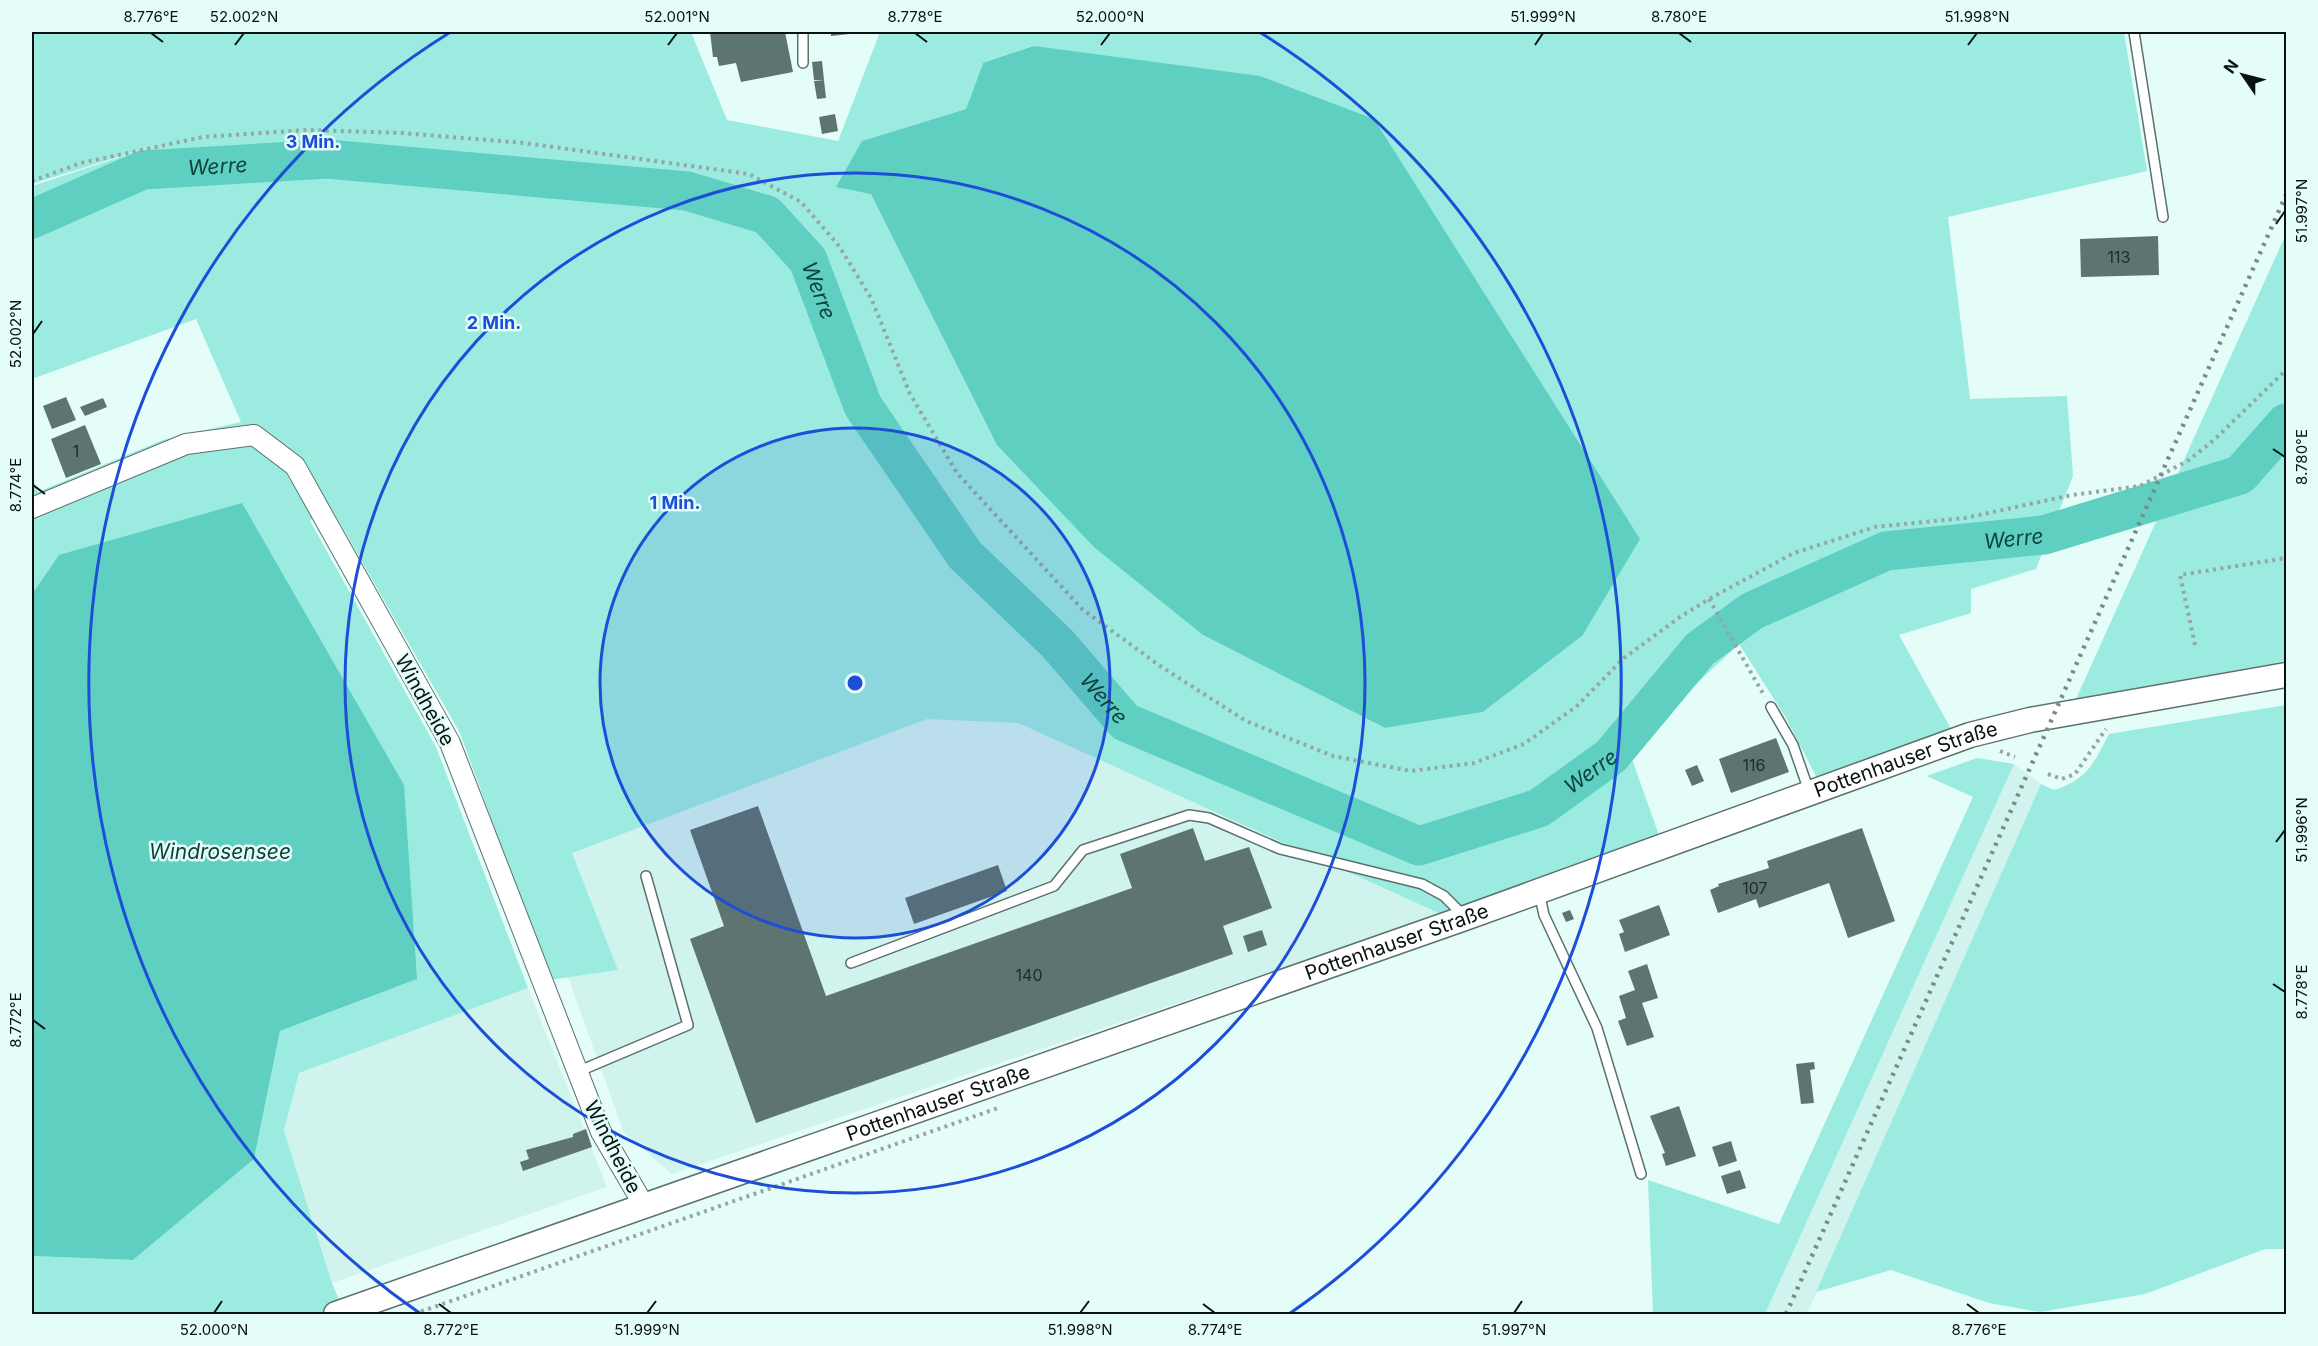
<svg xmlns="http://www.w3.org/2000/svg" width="2318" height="1346" viewBox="0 0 2318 1346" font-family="Inter,sans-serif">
<rect width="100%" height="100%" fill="#e4fdf9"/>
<!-- built -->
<path fill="#d0f3ee" d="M927,718l91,5 423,191 -769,260 -48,-41 -56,-156 50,-7 -46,-117z
M2014,764l27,20 -234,530h-42z
M528,988l79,199 -275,96 -48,-152 15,-58z"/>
<!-- green -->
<path fill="#9bebe0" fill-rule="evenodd" d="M32,32h659l36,88 111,21 42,-109h1244l23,139 -199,46 22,182 97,-3 6,80 -37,93 -65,20v24l-72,22 52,94 -134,49 -31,-60 -47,-74 -111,104 31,87 -218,79 -423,-191 -91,-4 -355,134 46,117 -68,10 -90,-247 -131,-229 -19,17 126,226 92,241 -229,85 -15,58 48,152 10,24 -22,7h-288v-58l101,4 121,-101 26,-128 137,-52 -358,-424 -27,39v-117l6,15 125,-52 78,-18 -45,-103 -164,60v-193l137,-45 -137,43zM983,63l599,573 -99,76 -98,16 -182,-93 -206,-191 -126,-251 -9,-52 104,-32z
M2286,234v427l-210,38z
M2286,705v544h-21l-120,45 -105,18 -51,-9 -98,-33 -75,22 225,-508 13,6c33,-10 40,-27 55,-56z
M1977,758l37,6 -249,550h-112l-5,-134 131,44 194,-427 -46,-21z"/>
<!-- water -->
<path fill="#5ecfc1" d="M1034,46l226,30 114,43 266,420 -58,97 -99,76 -98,16 -182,-93 -109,-88 -97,-102 -126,-251 -35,-7 26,-46 104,-32 17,-46z
M242,503l162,282 13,194 -137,52 -26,128 -121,101 -101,-4v-662l27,-39z"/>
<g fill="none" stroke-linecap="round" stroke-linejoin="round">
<!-- river -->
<path stroke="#5ecfc1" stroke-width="39" id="s1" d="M32,219l111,-49 184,-11 360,32 80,24 41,45 55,146 102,149 92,88 68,79 294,124 120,-38 72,-52 89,-107 52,-38 134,-60 158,-16 196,-60 46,-52"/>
</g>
<!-- building -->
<path fill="#5e7470" d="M710,32h75l8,40 -52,10 -5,-19 -17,3 -2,-9h-4z
M831,32h17l1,2 -18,2z
M822,61l2,19h-10l-2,-18z
M824,80l2,18 -9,1 -3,-18z
M835,114l3,17 -16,3 -3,-17z
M2158,236l1,39 -78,2 -1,-38z
M66,397l10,23 -24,9 -9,-23z
M103,398l4,9 -22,9 -5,-9z
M85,425l16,39 -35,14 -15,-39z
M1776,738l13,34 -58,21 -12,-34z
M1697,765l7,16 -12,5 -7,-16z
M758,806l68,190 306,-108 -12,-34 73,-26 12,33 44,-14 23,61 -49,18 10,28 -477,169 -66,-184 34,-13 -34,-96z
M1862,828l33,93 -47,17 -19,-55 -70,25 -3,-9 -38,14 -8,-23 9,-4 -1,-2 51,-16 -2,-7z
M998,865l9,26 -93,33 -9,-26z
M1659,905l11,30 -45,17 -6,-18 5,-2 -5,-12z
M1570,910l4,9 -8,3 -4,-9z
M1262,930l5,15 -19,7 -5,-16z
M1647,964l11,34 -16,5 12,34 -27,9 -9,-25 8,-3 -7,-22 16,-6 -7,-19z
M1814,1062l1,7 -5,1 4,33 -13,1 -5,-40z
M1679,1106l17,50 -30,10 -4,-12 3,-1 -15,-37z
M586,1129l6,18 -69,24 -3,-9 9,-3 -3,-9 47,-13v-3z
M1731,1141l6,20 -18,6 -7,-20z
M1740,1170l6,18 -19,6 -6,-18z"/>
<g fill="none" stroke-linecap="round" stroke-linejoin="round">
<defs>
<path id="service" d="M803,32v31
M2134,32l29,185
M1771,707l22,38 16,46
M1539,892l5,23 53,113 44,146
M851,963l203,-77 29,-36 106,-35 20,3 71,31 142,35 22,12 20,20
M577,1072l111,-47 -42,-149"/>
<path id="minor" d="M32,508l154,-64 68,-9 41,31 155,277 151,389 44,75"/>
<g id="tertiary">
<path id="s2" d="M336,1314l1129,-396 505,-183 60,-15 256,-45"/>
</g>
</defs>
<!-- service casing -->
<use href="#service" stroke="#5b716d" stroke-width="12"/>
<!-- minor casing -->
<use href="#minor" stroke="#5b716d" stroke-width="22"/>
<!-- tertiary casing -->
<use href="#tertiary" stroke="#5b716d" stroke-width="27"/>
<!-- path -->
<path stroke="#94a7a4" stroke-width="4" stroke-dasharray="3 4.5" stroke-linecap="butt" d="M32,181l49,-18 122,-26 105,-7 95,3 121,10 225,31 52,28 38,44 32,52 39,96 47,79 125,136 78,57 86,55 87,35 78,15 63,-8 50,-19 53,-38 47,-48 56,-41 29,-18 85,-46 81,-26 90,-9 107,-23 68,-9 49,-26 25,-20 72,-70
M1709,599l56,98
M2195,645l-15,-70 106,-17
M2000,751l15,6
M2048,774l14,5 13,-5 31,-45
M414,1314l584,-206"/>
<!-- service -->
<use href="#service" stroke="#fff" stroke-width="9"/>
<!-- minor -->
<use href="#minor" stroke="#fff" stroke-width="20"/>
<!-- tertiary -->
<use href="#tertiary" stroke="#fff" stroke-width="24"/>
<!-- rail -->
<path stroke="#798a87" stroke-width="4.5" stroke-dasharray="3 6" stroke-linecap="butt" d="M1786,1314l500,-1119"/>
</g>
<!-- ticks -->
<path fill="none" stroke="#091211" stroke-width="2" d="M151,33l12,9M915,33l12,9M1679,33l12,9M235,45l9,-12M668,45l9,-12M1101,45l9,-12M1535,45l8,-12M1968,45l9,-12M2276,224l9,-13M33,334l9,-13M2273,449l12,8M33,485l12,9M2276,842l9,-12M2273,984l12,8M33,1020l12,9M439,1304l12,9M1203,1304l12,9M1967,1304l12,9M214,1313l8,-12M647,1313l9,-12M1080,1313l9,-12M1514,1313l8,-12"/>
<!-- distance rings -->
<circle cx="855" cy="683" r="255" fill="#1d4ed8" fill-opacity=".12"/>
<g fill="none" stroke="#1d4ed8" stroke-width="3">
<circle cx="855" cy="683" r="255"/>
<circle cx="855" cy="683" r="510"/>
<path d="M421 1314A766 766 0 0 1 449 33M1261 33A766 766 0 0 1 1289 1314"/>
</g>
<g text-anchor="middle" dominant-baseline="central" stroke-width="5" stroke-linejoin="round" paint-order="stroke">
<!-- number labels -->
<g font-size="16" fill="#1e2a29">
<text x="2119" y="257">113</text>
<text x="76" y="451">1</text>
<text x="1754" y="765">116</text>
<text x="1755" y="888">107</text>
<text x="1029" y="975">140</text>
</g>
<!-- street labels -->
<g font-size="20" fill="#091211" stroke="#e4fdf9">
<text transform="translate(425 700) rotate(61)">Windheide</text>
<text stroke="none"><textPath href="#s2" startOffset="1665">Pottenhauser Straße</textPath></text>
<text stroke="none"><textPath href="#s2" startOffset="1124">Pottenhauser Straße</textPath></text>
<text stroke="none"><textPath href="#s2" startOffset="638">Pottenhauser Straße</textPath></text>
<text transform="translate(613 1147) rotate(63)">Windheide</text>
</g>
<!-- water labels -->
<g font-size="21" font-style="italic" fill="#0e423d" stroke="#e4fdf9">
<text stroke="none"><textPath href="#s1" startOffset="196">Werre</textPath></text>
<text stroke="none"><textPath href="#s1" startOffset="844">Werre</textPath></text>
<text stroke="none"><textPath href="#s1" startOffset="2392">Werre</textPath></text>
<text stroke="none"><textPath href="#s1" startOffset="1348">Werre</textPath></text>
<text stroke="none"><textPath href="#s1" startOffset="1888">Werre</textPath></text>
<text x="220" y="851">Windrosensee</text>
</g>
</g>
<circle cx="855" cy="683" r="9" fill="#1d4ed8" stroke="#e4fdf9" stroke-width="3"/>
<g font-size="18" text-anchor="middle" font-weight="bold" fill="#1d4ed8" stroke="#e4fdf9" stroke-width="5" stroke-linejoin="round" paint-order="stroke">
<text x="313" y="148">3 Min.</text>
<text x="494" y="329">2 Min.</text>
<text x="675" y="509">1 Min.</text>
</g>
<!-- border -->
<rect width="2318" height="1346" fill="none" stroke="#e4fdf9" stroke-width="66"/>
<!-- north arrow -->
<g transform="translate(2243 75) rotate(305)" stroke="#e4fdf9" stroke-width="4.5" paint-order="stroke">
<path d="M0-4.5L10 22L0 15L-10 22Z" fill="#091211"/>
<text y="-9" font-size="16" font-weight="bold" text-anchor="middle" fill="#091211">N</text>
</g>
<rect x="33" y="33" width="2252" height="1280" fill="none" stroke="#091211" stroke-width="2"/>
<g font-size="15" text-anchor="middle" fill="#091211">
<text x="151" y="22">8.776°E</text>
<text x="244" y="22">52.002°N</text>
<text x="677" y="22">52.001°N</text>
<text x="915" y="22">8.778°E</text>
<text x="1110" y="22">52.000°N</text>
<text x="1543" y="22">51.999°N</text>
<text x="1679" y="22">8.780°E</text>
<text x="1977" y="22">51.998°N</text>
<text transform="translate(2302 211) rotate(-90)" y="5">51.997°N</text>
<text transform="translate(16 334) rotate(-90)" y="5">52.002°N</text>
<text transform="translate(2302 457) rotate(-90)" y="5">8.780°E</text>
<text transform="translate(16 485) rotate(-90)" y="5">8.774°E</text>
<text transform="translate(2302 830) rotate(-90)" y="5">51.996°N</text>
<text transform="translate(2302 992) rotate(-90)" y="5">8.778°E</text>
<text transform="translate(16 1020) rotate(-90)" y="5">8.772°E</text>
<text x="214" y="1335">52.000°N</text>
<text x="451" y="1335">8.772°E</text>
<text x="647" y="1335">51.999°N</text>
<text x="1080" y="1335">51.998°N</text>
<text x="1215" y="1335">8.774°E</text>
<text x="1514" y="1335">51.997°N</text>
<text x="1979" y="1335">8.776°E</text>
</g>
</svg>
